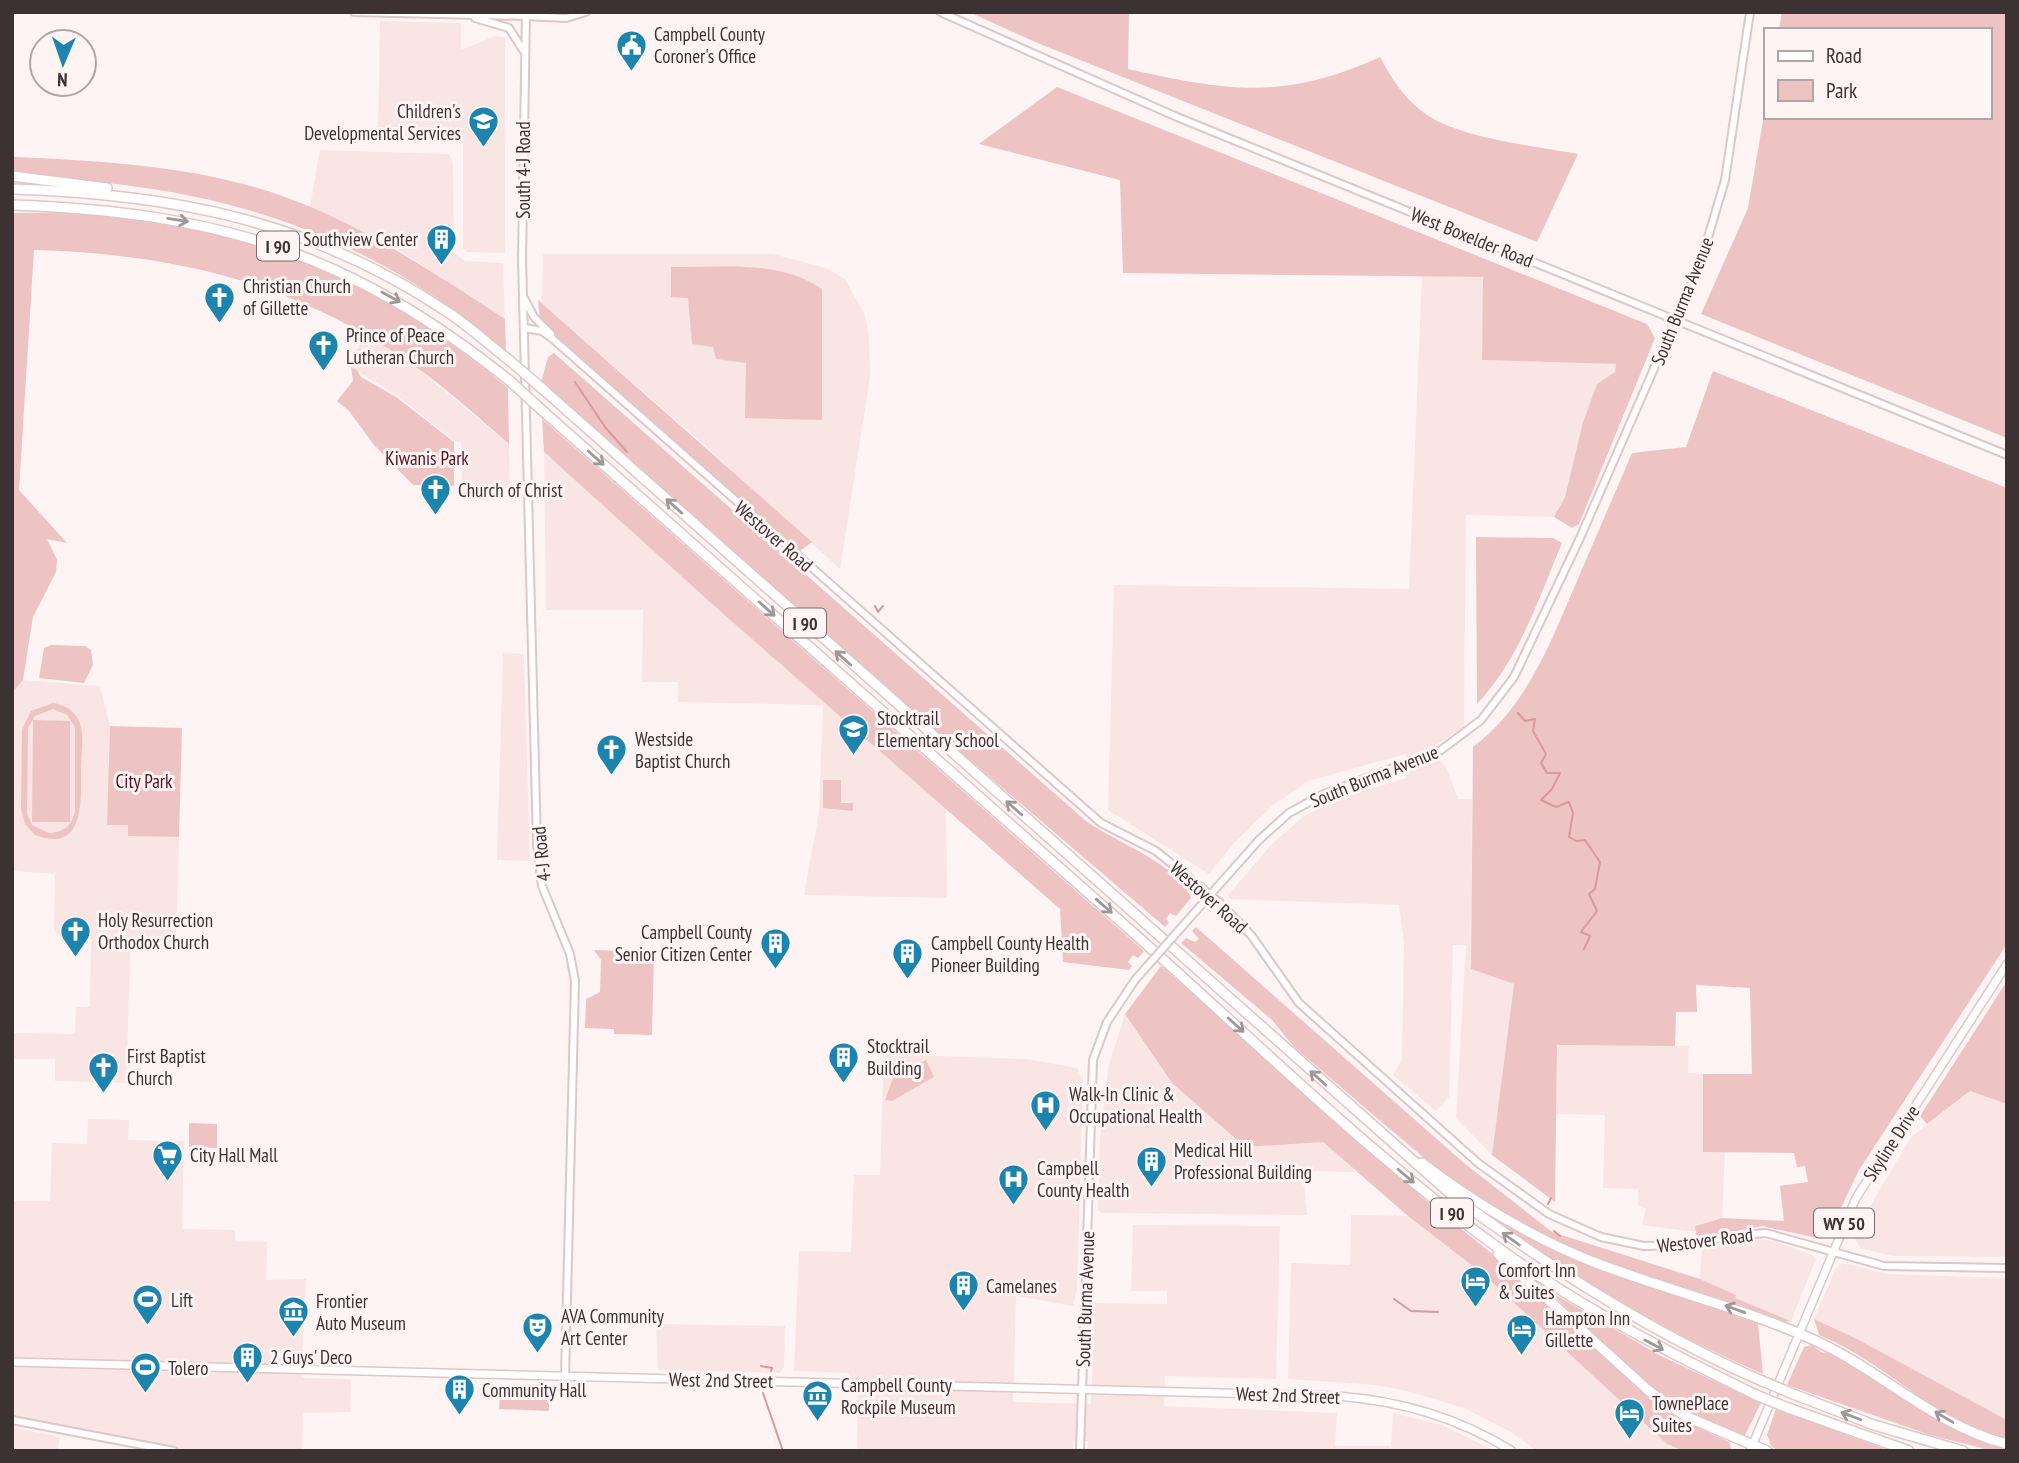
<svg xmlns="http://www.w3.org/2000/svg" width="2019" height="1463" viewBox="0 0 2019 1463" font-family="'PT Sans Narrow',sans-serif">
<rect width="100%" height="100%" fill="#fff4f4"/>
<!-- built -->
<path fill="#fae5e5" d="M380,21l81,2v27l34,-14 10,1v216l-39,-1 -3,-4v-105l-85,-5z
M320,150l129,4 4,9 1,90 11,8 38,2 2,56 -109,-71 -86,-41z
M543,254h230l53,14 19,11 20,36 4,23 1,39 -30,192 -147,-134 -155,-135 4,1z
M1422,276l62,1 -2,83 134,4 -1,8 -18,12 -14,38 -18,75 -11,20 -88,-2 -2,212 -34,21 16,19 12,32h14l-1,170 43,15 -22,171 -36,-37 10,-173h-13l-4,152 -13,14 -43,-36 9,-16 2,-116 -5,-38 -169,-6 -2,-4 43,-50 33,-29 31,-16 71,-22v-24l-98,27 -37,26 -36,35 -26,32 -101,-64 6,-225 295,4z
M365,334l46,29 98,81 1,45 -40,-1 -8,-3 -1,-42 -7,-2 -57,-46 -48,-29z
M544,452l402,356 1,90 -143,-3 15,-83 4,-107 -145,-3v-20h-36l1,-72h-97z
M503,653l20,1 1,5 6,202 -33,-1z
M23,680l77,6 10,40 -2,37 21,62 -1,10 51,2 -3,102h-45l-5,144 -71,-2v-22h-43v-26l63,1 1,-27h14l1,-69 -34,-2 -3,-10 1,-52 -43,-3v-178z
M1125,1014l47,69 73,64 78,-5 33,30 -53,-1 4,44 -206,-2 -3,-3 2,-70 8,-72z
M1557,1045l132,1 -1,27 15,1v78h22l-3,66 -27,7v7l-53,-7 4,-16 -8,-4v-16l-35,-1 2,-73 -49,-1z
M884,1054l142,5 51,9 6,13 -6,208 -4,17 -57,-10 -3,106 78,2 4,-101 72,1v-13h-36l2,-66 147,1 -4,153 -111,-3 -1,30 173,7 -2,33h56l2,-33 49,12 53,26h-407v-10h-15v10h-216l1,-61 -9,-17 -55,-2 5,-120 52,1 3,-77h26z
M1970,1091l37,13v153l-114,-1 -33,-8 -7,-13 58,-98z
M88,1119l41,1 -1,20 56,1 -2,88 53,1v11l32,1 -1,38 40,-1 -5,99 50,1 -1,33 -47,1 -1,38h-117l-23,-5 -2,5h-21l2,-10 -129,-24v-216h38l2,-58 35,1z
M1351,1215l57,1 75,58 184,170 17,7h-147l-26,-19 -47,-24 -57,-17 -31,-6 -88,-6 3,-116 59,2z
M1749,1239l22,1 41,15 4,4 -25,62 -57,-23 1,-3 -35,-16 2,-29z
M1843,1263l44,11 120,4v142l-150,-81 -43,-20 22,-51z
M656,1324l129,2 -1,41 -4,6 -122,-3z
M12,1427l48,10 -3,14h-45z"/>
<!-- green -->
<path fill="#eec3c4" fill-rule="evenodd" d="M969,12h160l-1,57c100,22 155,32 252,-12 11,21 24,41 43,55 32,26 113,34 155,42l-41,88 -502,-200z
M1782,12h225v426l-306,-124 47,-106 17,-99v8h224v-87h-210z
M1057,87l590,237 8,14 -76,186 -7,4 -18,-11 11,-20 18,-75 14,-38 18,-12 1,-8 -134,-4 1,-83 -360,-4 -3,-93 -141,-36z
M12,157c100,4 206,10 299,50 70,30 131,71 194,112l1,33c-85,-77 -197,-132 -310,-155 -60,-13 -122,-17 -184,-24z
M12,213c57,-1 115,0 171,11 121,22 233,85 325,164l1,56c-32,-28 -64,-57 -99,-81 -116,-81 -236,-109 -376,-113l-15,240 48,53 -20,-4 10,21 -1,12 -23,45 -10,63 -11,13z
M671,267c52,1 107,-8 151,22v131l-77,-2 1,-55 -30,-4 -3,-12 -21,-3 -4,-46 -17,-1z
M538,300l274,242 -12,9 -7,-3 -253,-227z
M554,353l532,468c29,21 96,45 105,77l-15,18 -6,-3 -4,6 3,4 -4,4 -264,-226 -360,-318 7,-26z
M351,367l6,3 4,7 35,20 58,45v44l-41,-1 -39,-40 -25,-34 -12,-10 16,-20z
M1713,371l294,117v456l-148,226 -30,63 -12,5 -55,-12 -62,12 -4,-3 -1,-9 27,-8 62,3 -4,-35 28,-4 -3,-16 -8,1 -3,-14 -91,-1v-78h49l-2,-86 -54,-3 1,27h-21l-1,34 -118,-1 -2,157 -63,-47 22,-171 -43,-15 2,-222c55,-42 77,-104 104,-166 18,-43 37,-85 55,-128l54,-6z
M542,419l602,532 -6,7 -5,-3 -5,7 4,4 -3,4 -66,-8 -3,-53 -340,-298 -176,-159z
M1476,537l77,1 9,5c-24,57 -42,115 -85,161z
M51,645l34,1 6,4 2,15 -9,18 -45,-5 5,-30z
M53,703c12,2 20,6 26,18 6,13 2,33 2,48 0,32 4,85 -46,66l-10,-11 -4,-15 1,-79 9,-19zM53,709l14,6 8,12v83c-2,14 -11,23 -26,23l-17,-8 -5,-12 1,-85 7,-12z
M33,720l37,1v101h-38z
M110,726l72,2 -3,109 -51,-1v-11h-21z
M823,780h18v23h12v8l-30,-3z
M1196,927l268,236 88,69 148,47 36,16 -1,3 56,23 -7,1 -44,-17 -142,-45 -50,-22 -74,-43 -38,-27 -65,-55 -78,-67 -21,-26 -91,-77 5,-5 9,4 4,-3 -7,-8z
M594,950l60,2 -2,83 -38,-1v-5l-29,-1 1,-29 14,-7 1,-32z
M1161,966l261,231 111,90 115,110 34,23 47,22 3,9h-48l-17,-7 -184,-170 -75,-58 -85,-74 -78,5 -73,-64 -47,-69z
M2007,981v123l-37,-13 -43,33 -7,-8z
M926,1060l8,17 -42,24 -7,-1 12,-33 18,-1z
M189,1123l28,1v24l-28,-1z
M1479,1206l54,31 225,87 5,50c-100,-44 -200,-97 -284,-168z
M1549,1291l110,64 102,48 -16,32 -4,1 -46,-18 -47,-32z
M1814,1319l43,20 150,81v21c-71,-19 -121,-79 -188,-106z
M1812,1345l11,8 6,-1 16,7 95,61 67,28v3h-14l-63,-16 -143,-50 17,-38z
M500,1391l49,2v18l-50,-2z
M1776,1409l114,42h-111l-8,-5 -4,-11z"/>
<g fill="none" stroke-linecap="round" stroke-linejoin="round">
<!-- stream -->
<path stroke="#d89a9c" stroke-width="2" d="M575,382l30,45 22,25
M875,606l3,6 5,-6
M1518,713l7,8 10,-2 -2,12 13,23 -5,9 6,10h13l-8,16 -11,11 15,7 13,-5 4,11 -4,24 7,4 9,-1 15,22 -5,27 -6,5 8,17 -16,21 9,4 -6,13
M1548,1204l3,-6
M1554,1231l6,5
M1394,1299l17,12 27,1
M761,1366l11,2 -1,3
M763,1393l20,58"/>
<defs>
<path id="tertiary" d="M940,12l237,105 830,338
M525,16l41,2 20,-6
M524,298l10,19 17,17
M524,328l18,3 11,8 548,484 55,28 64,52 31,32 48,68 179,160 71,51 52,23 43,9 47,-1 39,-9 36,-3 118,33 123,2
M1187,921l72,-81 30,-27 35,-19 117,-44 40,-30 33,-43 66,-139 121,-277 24,-81 25,-168
M12,1420l162,31
M1080,1451l13,-391 14,-38 28,-42"/>
<path id="secondary" d="M354,12l171,4
M526,12l-4,247 15,586 5,41 28,68 5,27 -10,395
M475,18l34,10 14,22"/>
<path id="primary" d="M12,1362l1325,34c64,5 120,21 175,55
M1750,1451l106,-253 151,-234"/>
<path id="motorway" d="M12,176l95,12
M12,189c161,5 297,31 434,122 22,14 42,33 63,49
M12,205c205,7 337,47 498,176
M545,391l908,805c98,72 197,136 309,185
M545,413c194,172 389,344 583,515 122,108 237,223 369,319 81,59 169,104 259,148
M1422,1163c53,40 112,76 174,100 71,27 146,45 216,76 67,30 123,87 195,105
M1498,1254l151,137 36,25 82,35
M1793,1394l81,31 89,26
M1788,1408l121,43"/>
</defs>
<!-- tertiary casing -->
<use href="#tertiary" stroke="#e0c6c6" stroke-width="10"/>
<!-- secondary casing -->
<use href="#secondary" stroke="#e0c6c6" stroke-width="10"/>
<!-- primary casing -->
<use href="#primary" stroke="#e0c6c6" stroke-width="10"/>
<!-- motorway casing -->
<use href="#motorway" stroke="#e0c6c6" stroke-width="12"/>
<!-- tertiary -->
<use href="#tertiary" stroke="#fff" stroke-width="6"/>
<!-- secondary -->
<use href="#secondary" stroke="#fff" stroke-width="6"/>
<!-- primary -->
<use href="#primary" stroke="#fff" stroke-width="7"/>
<!-- motorway -->
<use href="#motorway" stroke="#fff" stroke-width="9"/>
<defs>
<path id="tertiary-bridge" d="M1135,980l52,-59"/>
<path id="motorway-bridge" d="M509,360l36,31
M510,381l35,32
M1762,1381l31,13
M1756,1395l32,13"/>
</defs>
<!-- tertiary-bridge casing -->
<use href="#tertiary-bridge" stroke="#e0c6c6" stroke-width="10" stroke-linecap="butt"/>
<!-- motorway-bridge casing -->
<use href="#motorway-bridge" stroke="#e0c6c6" stroke-width="12" stroke-linecap="butt"/>
<!-- tertiary-bridge -->
<use href="#tertiary-bridge" stroke="#fff" stroke-width="6"/>
<!-- motorway-bridge -->
<use href="#motorway-bridge" stroke="#fff" stroke-width="9"/>
</g>
<!-- one-way arrows -->
<defs><path id="oneway-shaft" d="M-6 0H5M1.5-3L5.5 0L1.5 3" fill="none" stroke-width="1.6" stroke-linecap="round" stroke-linejoin="round" transform="scale(1.75)"/></defs>
<g stroke="#9e9898">
<use href="#oneway-shaft" transform="translate(178 220) rotate(9)"/>
<use href="#oneway-shaft" transform="translate(391 297) rotate(29)"/>
<use href="#oneway-shaft" transform="translate(596 458) rotate(42)"/>
<use href="#oneway-shaft" transform="translate(674 506) rotate(-138)"/>
<use href="#oneway-shaft" transform="translate(767 609) rotate(42)"/>
<use href="#oneway-shaft" transform="translate(843 658) rotate(-138)"/>
<use href="#oneway-shaft" transform="translate(1014 808) rotate(-139)"/>
<use href="#oneway-shaft" transform="translate(1104 906) rotate(41)"/>
<use href="#oneway-shaft" transform="translate(1236 1025) rotate(42)"/>
<use href="#oneway-shaft" transform="translate(1318 1078) rotate(-138)"/>
<use href="#oneway-shaft" transform="translate(1406 1176) rotate(40)"/>
<use href="#oneway-shaft" transform="translate(1511 1239) rotate(-144)"/>
<use href="#oneway-shaft" transform="translate(1735 1309) rotate(-160)"/>
<use href="#oneway-shaft" transform="translate(1654 1345) rotate(28)"/>
<use href="#oneway-shaft" transform="translate(1851 1416) rotate(-159)"/>
<use href="#oneway-shaft" transform="translate(1944 1417) rotate(-149)"/>
</g>
<!-- icons -->
<defs>
<symbol id="civic-pin" viewBox="-11 -11 22 30"><path d="M0 17L-7.5 6A9.5 9.5 0 1 1 7.5 6Z" fill="#1d84ad" stroke="#fff4f4"/><path d="M-.6-6.5H3V-4.5H.6V-3L4-1V1h2V6H-6V1h2V-1L-.6-3ZM-1.2 2.5V6h2.4V2.5Z" fill="#fff"/></symbol>
<symbol id="school-pin" viewBox="-11 -11 22 30"><path d="M0 17L-7.5 6A9.5 9.5 0 1 1 7.5 6Z" fill="#1d84ad" stroke="#fff4f4"/><path d="M0-5L7-2L0 1L-7-2ZM-4 1L0 2.5L4 1V4Q0 6-4 4Z" fill="#fff"/></symbol>
<symbol id="building-pin" viewBox="-11 -11 22 30"><path d="M0 17L-7.5 6A9.5 9.5 0 1 1 7.5 6Z" fill="#1d84ad" stroke="#fff4f4"/><path d="M-4-6H4V6H1V3H-1V6H-4ZM-2.5-4.3h1.7v1.8h-1.7ZM.8-4.3h1.7v1.8H.8ZM-2.5-1h1.7V.8h-1.7ZM.8-1h1.7V.8H.8Z" fill="#fff"/></symbol>
<symbol id="church-pin" viewBox="-11 -11 22 30"><path d="M0 17L-7.5 6A9.5 9.5 0 1 1 7.5 6Z" fill="#1d84ad" stroke="#fff4f4"/><path d="M-1.2-6h2.4v3.5h3.3v2.4h-3.3V6h-2.4V-.1h-3.3v-2.4h3.3Z" fill="#fff"/></symbol>
<symbol id="hospital-pin" viewBox="-11 -11 22 30"><path d="M0 17L-7.5 6A9.5 9.5 0 1 1 7.5 6Z" fill="#1d84ad" stroke="#fff4f4"/><path d="M-5-5h3v3.5h4V-5h3V5h-3V1.5h-4V5h-3Z" fill="#fff"/></symbol>
<symbol id="supermarket-pin" viewBox="-11 -11 22 30"><path d="M0 17L-7.5 6A9.5 9.5 0 1 1 7.5 6Z" fill="#1d84ad" stroke="#fff4f4"/><path d="M-6-5.5h2.5l.6 2H6L4.5 2H-2.5L-4.4-4H-6ZM-1.5 3.2a1.3 1.3 0 1 0 .1 0ZM3 3.2a1.3 1.3 0 1 0 .1 0Z" fill="#fff"/></symbol>
<symbol id="hotel-pin" viewBox="-11 -11 22 30"><path d="M0 17L-7.5 6A9.5 9.5 0 1 1 7.5 6Z" fill="#1d84ad" stroke="#fff4f4"/><path d="M-6-4.5h1.5V1H6V5H4.5V3h-9V5H-6ZM-4 0a1.8 1.8 0 1 1 3.6 0ZM.5 0V-2.5h3Q6-2.5 6 0Z" fill="#fff"/></symbol>
<symbol id="stadium-pin" viewBox="-11 -11 22 30"><path d="M0 17L-7.5 6A9.5 9.5 0 1 1 7.5 6Z" fill="#1d84ad" stroke="#fff4f4"/><path d="M0-5a6.5 5 0 1 0 0 10a6.5 5 0 1 0 0-10ZM-3.5-1.8h7v3.6h-7Z" fill="#fff"/></symbol>
<symbol id="museum-pin" viewBox="-11 -11 22 30"><path d="M0 17L-7.5 6A9.5 9.5 0 1 1 7.5 6Z" fill="#1d84ad" stroke="#fff4f4"/><path d="M0-6L6-3V-2H-6V-3ZM-5-1h2V3h-2ZM-1-1h2V3h-2ZM3-1h2V3H3ZM-6 4H6V6H-6Z" fill="#fff"/></symbol>
<symbol id="theatre-pin" viewBox="-11 -11 22 30"><path d="M0 17L-7.5 6A9.5 9.5 0 1 1 7.5 6Z" fill="#1d84ad" stroke="#fff4f4"/><path d="M-5-5.5Q0-4 5-5.5V0Q5 5 0 6Q-5 5-5 0ZM-3.3-2.5H-1v1.5H-3.3ZM1-2.5H3.3v1.5H1ZM-2.8 1Q0 5.5 2.8 1Z" fill="#fff"/></symbol>
</defs>
<g fill-rule="evenodd">
<use href="#civic-pin" x="614" y="28" width="35" height="47"/>
<use href="#school-pin" x="466" y="104" width="35" height="47"/>
<use href="#building-pin" x="424" y="222" width="35" height="47"/>
<use href="#church-pin" x="202" y="280" width="35" height="47"/>
<use href="#church-pin" x="306" y="328" width="35" height="47"/>
<use href="#church-pin" x="418" y="472" width="35" height="47"/>
<use href="#school-pin" x="836" y="712" width="35" height="47"/>
<use href="#church-pin" x="594" y="732" width="35" height="47"/>
<use href="#church-pin" x="58" y="914" width="35" height="47"/>
<use href="#building-pin" x="758" y="926" width="35" height="47"/>
<use href="#building-pin" x="890" y="936" width="35" height="47"/>
<use href="#building-pin" x="826" y="1040" width="35" height="47"/>
<use href="#church-pin" x="86" y="1050" width="35" height="47"/>
<use href="#hospital-pin" x="1028" y="1088" width="35" height="47"/>
<use href="#supermarket-pin" x="150" y="1138" width="35" height="47"/>
<use href="#building-pin" x="1134" y="1144" width="35" height="47"/>
<use href="#hospital-pin" x="996" y="1162" width="35" height="47"/>
<use href="#hotel-pin" x="1458" y="1264" width="35" height="47"/>
<use href="#building-pin" x="946" y="1268" width="35" height="47"/>
<use href="#stadium-pin" x="130" y="1282" width="35" height="47"/>
<use href="#museum-pin" x="276" y="1294" width="35" height="47"/>
<use href="#theatre-pin" x="520" y="1310" width="35" height="47"/>
<use href="#hotel-pin" x="1504" y="1312" width="35" height="47"/>
<use href="#building-pin" x="230" y="1340" width="35" height="47"/>
<use href="#stadium-pin" x="128" y="1350" width="35" height="47"/>
<use href="#building-pin" x="442" y="1372" width="35" height="47"/>
<use href="#museum-pin" x="800" y="1378" width="35" height="47"/>
<use href="#hotel-pin" x="1612" y="1396" width="35" height="47"/>
</g>
<g text-anchor="middle" dominant-baseline="central" stroke-width="6" stroke-linejoin="round" paint-order="stroke">
<!-- shield labels -->
<g fill="#fff4f4" stroke="#766c6c" stroke-width="2">
<rect x="257" y="231.5" width="42" height="29" rx="5"/>
<rect x="784" y="608.5" width="42" height="29" rx="5"/>
<rect x="1431" y="1198.5" width="42" height="29" rx="5"/>
<rect x="1814" y="1208.5" width="60" height="29" rx="5"/>
</g>
<g font-size="18" font-weight="bold" fill="#3c3232">
<text x="278" y="246">I 90</text>
<text x="805" y="623">I 90</text>
<text x="1452" y="1213">I 90</text>
<text x="1844" y="1223">WY 50</text>
</g>
<!-- poi labels -->
<g font-size="19" fill="#3c3232" stroke="#fff4f4" text-anchor="start">
<text x="654" y="34">Campbell County<tspan x="654" dy="22">Coroner's Office</tspan></text>
<text x="461" y="111" text-anchor="end">Children's<tspan x="461" dy="22">Developmental Services</tspan></text>
<text x="418" y="239" text-anchor="end">Southview Center</text>
<text x="243" y="286">Christian Church<tspan x="243" dy="22">of Gillette</tspan></text>
<text x="346" y="335">Prince of Peace<tspan x="346" dy="22">Lutheran Church</tspan></text>
<text x="458" y="490">Church of Christ</text>
<text x="877" y="718">Stocktrail<tspan x="877" dy="22">Elementary School</tspan></text>
<text x="635" y="739">Westside<tspan x="635" dy="22">Baptist Church</tspan></text>
<text x="98" y="920">Holy Resurrection<tspan x="98" dy="22">Orthodox Church</tspan></text>
<text x="752" y="932" text-anchor="end">Campbell County<tspan x="752" dy="22">Senior Citizen Center</tspan></text>
<text x="931" y="943">Campbell County Health<tspan x="931" dy="22">Pioneer Building</tspan></text>
<text x="867" y="1046">Stocktrail<tspan x="867" dy="22">Building</tspan></text>
<text x="127" y="1056">First Baptist<tspan x="127" dy="22">Church</tspan></text>
<text x="1069" y="1094">Walk-In Clinic &amp;<tspan x="1069" dy="22">Occupational Health</tspan></text>
<text x="1174" y="1150">Medical Hill<tspan x="1174" dy="22">Professional Building</tspan></text>
<text x="190" y="1155">City Hall Mall</text>
<text x="1037" y="1168">Campbell<tspan x="1037" dy="22">County Health</tspan></text>
<text x="1498" y="1270">Comfort Inn<tspan x="1498" dy="22">&amp; Suites</tspan></text>
<text x="986" y="1286">Camelanes</text>
<text x="171" y="1300">Lift</text>
<text x="316" y="1301">Frontier<tspan x="316" dy="22">Auto Museum</tspan></text>
<text x="561" y="1316">AVA Community<tspan x="561" dy="22">Art Center</tspan></text>
<text x="1545" y="1318">Hampton Inn<tspan x="1545" dy="22">Gillette</tspan></text>
<text x="270" y="1357">2 Guys' Deco</text>
<text x="168" y="1368">Tolero</text>
<text x="841" y="1385">Campbell County<tspan x="841" dy="22">Rockpile Museum</tspan></text>
<text x="482" y="1390">Community Hall</text>
<text x="1652" y="1403">TownePlace<tspan x="1652" dy="22">Suites</tspan></text>
</g>
<!-- street labels -->
<g font-size="19" fill="#3c3232" stroke="#fff4f4">
<text transform="translate(523 170) rotate(-90)">South 4-J Road</text>
<text transform="translate(1472 237) rotate(22)">West Boxelder Road</text>
<text transform="translate(1682 301) rotate(-68)">South Burma Avenue</text>
<text transform="translate(774 536) rotate(41)">Westover Road</text>
<text transform="translate(1374 776) rotate(-22)">South Burma Avenue</text>
<text transform="translate(541 854) rotate(-96)">4-J Road</text>
<text transform="translate(1209 897) rotate(42)">Westover Road</text>
<text transform="translate(1891 1143) rotate(-57)">Skyline Drive</text>
<text transform="translate(1705 1240) rotate(-7)">Westover Road</text>
<text transform="translate(1085 1299) rotate(-88)">South Burma Avenue</text>
<text transform="translate(721 1380) rotate(1)">West 2nd Street</text>
<text transform="translate(1288 1395) rotate(2)">West 2nd Street</text>
</g>
<!-- park labels -->
<g font-size="19" fill="#570d1b" stroke="#fff4f4">
<text x="427" y="458">Kiwanis Park</text>
<text x="144" y="781">City Park</text>
</g>
</g>
<!-- border -->
<rect width="2019" height="1463" fill="none" stroke="#3c3232" stroke-width="28"/>
<!-- legend -->
<rect x="1764" y="28" width="228" height="91" fill="#fff4f4" stroke="#b1a6a6" stroke-width="2"/>
<rect x="1778" y="51" width="35" height="10" fill="#ffffff" stroke="#b1a6a6" stroke-width="2"/>
<text x="1826" y="63" font-size="21" fill="#3c3232">Road</text>
<rect x="1778" y="80" width="35" height="21" fill="#eec3c4" stroke="#b1a6a6" stroke-width="2"/>
<text x="1826" y="98" font-size="21" fill="#3c3232">Park</text>
<!-- north arrow -->
<g transform="translate(63 63) rotate(182)"><circle r="33" fill="#fff4f4" stroke="#b1a6a6" stroke-width="2"/>
<path d="M0-5L12 26L0 18L-12 26Z" fill="#1d84ad"/>
<text y="-10" font-size="19" font-weight="bold" text-anchor="middle" fill="#3c3232">N</text>
</g>
</svg>
